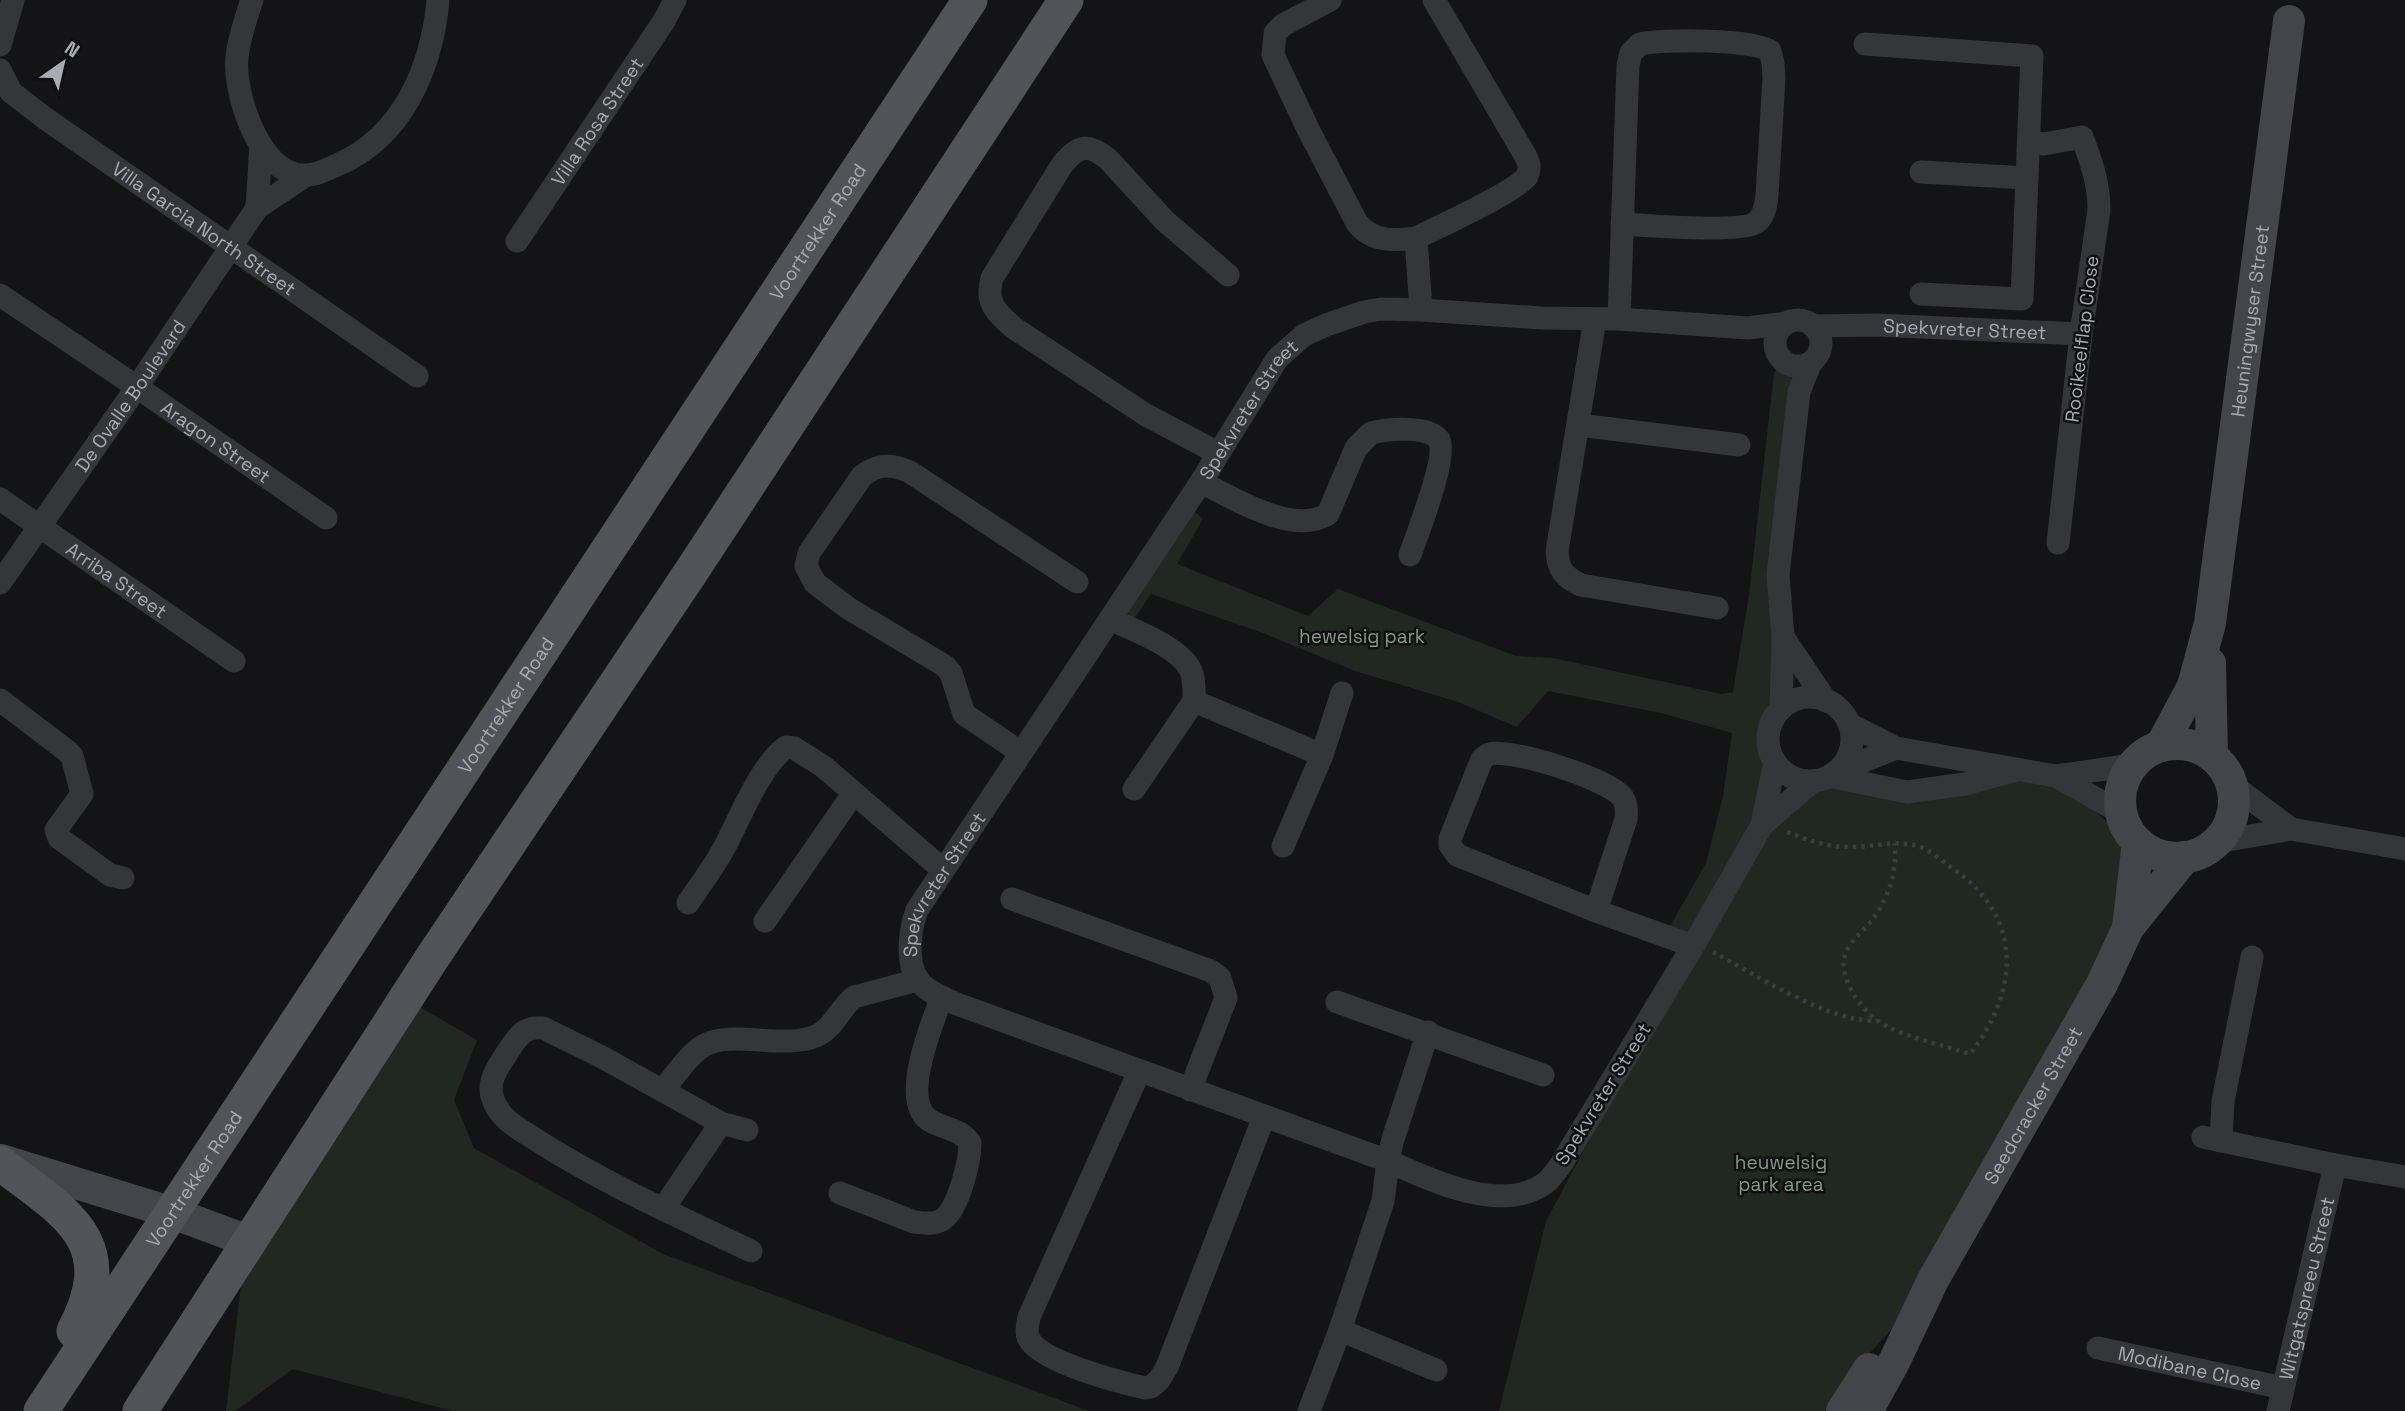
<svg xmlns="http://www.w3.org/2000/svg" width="2405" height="1411" viewBox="0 0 2405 1411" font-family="'Space Grotesk',sans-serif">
<rect width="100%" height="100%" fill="#141416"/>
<!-- green -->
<path fill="#212821" d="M1782,360l17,32 -18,317c-23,27 -4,30 -7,56 -1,20 -8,40 -12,60l51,-44 86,10 157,-15 82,74 -8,60 -201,378 -60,66 -36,57h-334l47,-190 147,-275 -29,-9 42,-74 17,-67 9,-63 -71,-20 -113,-22 -31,36 -59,-25 -103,-31 -92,-38 -112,-39 -17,25 -15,-13 67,-102 17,15 -26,45 131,52 30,-27 178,67 37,2 168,36 12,-2 16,-96 25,-223z
M418,1006l59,34 -23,60 20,48 189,106 426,157h-636l-160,-42 -58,42h-9l16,-135z"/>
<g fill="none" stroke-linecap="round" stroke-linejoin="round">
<!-- path -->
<path stroke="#3b3d41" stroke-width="4.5" stroke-dasharray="3.5 5" stroke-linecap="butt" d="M1787,832c20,8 40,15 62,15 23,0 46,-7 69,-1 11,4 22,13 31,20 74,48 72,123 21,188 -27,-9 -57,-15 -82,-27 -24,-11 -56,-53 -40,-79 7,-11 17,-19 25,-29 16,-22 24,-48 22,-76
M1713,952c45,24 114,70 165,69"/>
<!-- street -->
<g stroke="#35363a" stroke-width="23">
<path d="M252,0c-6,18 -13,37 -15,57 -4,35 23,121 69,118 11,0 22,-6 31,-10 66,-28 95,-98 101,-165"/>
<path d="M1330,0l-47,25 -8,8 -2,22 35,74 49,94c15,19 37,18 59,15 21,-10 101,-47 111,-62 4,-8 2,-13 -2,-21l-91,-155"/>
<path d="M1865,44l167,12 -10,243 -101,-5"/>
<path d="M0,45l13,-45"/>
<path id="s1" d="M0,70l11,22 35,27 371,257"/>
<path d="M2030,142l14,2 38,-7c9,24 17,46 17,73l-18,124 -23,209"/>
<path d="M1921,172l106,6"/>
<path d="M257,208l4,-63"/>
<path d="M1416,238l5,72"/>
<path id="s2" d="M517,241l147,-220 11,-21"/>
<path id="s3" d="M0,295l137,92 189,131"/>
<path d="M1595,319l-38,232c1,19 7,26 24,34l136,23"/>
<path d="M1619,319l9,-254 3,-12 9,-9c21,-5 115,-5 130,7l3,12 1,15 -7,117c-1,9 -2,19 -9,26 -13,13 -113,4 -136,3"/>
<circle cx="1798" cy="343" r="23"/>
<path id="s4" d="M1813,326l63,-1 205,9"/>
<path d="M1579,425l160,20"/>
<path d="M1218,453l-72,-38 -132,-87c-18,-16 -29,-25 -22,-50l70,-113c16,-20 26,-22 46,-6l57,62 63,54"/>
<path d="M1201,482c32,16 92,54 127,32l28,-66 15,-15c16,-4 58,-8 68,7 9,16 -22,95 -29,115"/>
<path id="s5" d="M0,499l234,162"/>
<path id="s6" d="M0,583l137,-196 120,-179 48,-32"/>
<path d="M1110,619c23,11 68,27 80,50 5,9 4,22 4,32l128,54"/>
<path d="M1783,637l43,64"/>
<circle cx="1810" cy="739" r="42"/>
<path d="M0,700l67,51 5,5 10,38 -26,36 3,8 51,37 13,3"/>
<path d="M1781,709l2,-72 -5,-62 21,-183 11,-28"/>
<path d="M1849,724l47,24 160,28 77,-11"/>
<path d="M1020,752l-56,-38 -13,-41 -6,-7 -97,-58 -33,-25 -9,-17 3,-13 53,-77c17,-13 29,-12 48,-4l167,110"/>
<path id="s7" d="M1775,762l-13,63 -66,116 -134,222c-5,7 -11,16 -18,21 -43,30 -114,-4 -156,-23l-431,-157c-12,-5 -30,-12 -38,-23 -14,-18 -9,-52 -2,-71l284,-428 76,-123 27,-24 22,-10 38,-13 17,-3 40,1 121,8 77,1 129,9 39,-5"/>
<path d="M1834,773l62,-25"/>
<path d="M1829,776l78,16 58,-8 48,-13"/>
<path d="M2056,776l65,37"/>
<path d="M2231,784l60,45"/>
<path d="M1134,789l60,-88"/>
<path d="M1762,825l51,-44"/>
<path d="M2216,842l75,-13 114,20"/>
<path d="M1283,846l39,-91 20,-62"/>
<path d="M1012,899l199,72 9,7 6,20 -36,92"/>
<path d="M688,903c12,-18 26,-36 36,-55 16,-29 35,-81 62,-101l8,1 30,19 118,102"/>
<path d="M1596,911l30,-92c1,-8 1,-14 -3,-21 -13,-19 -113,-50 -134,-44l-7,5 -32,80v6l7,10 139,56 97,35"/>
<path d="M765,921l88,-127"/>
<path d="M1337,1002l206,73"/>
<path d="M1139,1072l-110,245c-1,8 -4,15 0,22 12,23 90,43 116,49l6,-1 8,-7 8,-13 97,-250"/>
<path d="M663,1090c12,-14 24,-34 40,-44 26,-17 80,4 113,-10 17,-7 24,-28 38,-39l64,-17"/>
<path d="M747,1130l-26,-7 -121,-67 -57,-28c-20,-2 -26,10 -36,25 -11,17 -23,32 -11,53 9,17 29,26 45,37 67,42 139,74 210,108"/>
<path d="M2203,1137l132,28 70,12"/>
<path d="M2221,1141l2,-40 29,-144"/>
<path d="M840,1193l74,29c10,1 19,3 28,-2 16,-9 28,-59 28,-77 -10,-15 -27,-14 -41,-23 -29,-20 3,-97 13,-123"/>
<path d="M663,1209l58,-86"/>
<path d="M1340,1330l96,40"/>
<path id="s8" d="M2098,1348l185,40"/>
<path d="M1309,1411l31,-81 43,-129 5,-40 5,-22 35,-107"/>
<path id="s9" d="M2278,1411l57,-246"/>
</g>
<!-- secondary -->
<g stroke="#43454a" stroke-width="32">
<path d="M2210,663l2,93"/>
<circle cx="2177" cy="801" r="57"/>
<path id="s10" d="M2161,746l32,-60 17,-63 79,-602"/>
<path d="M2128,927l10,-84"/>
<path d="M1,1160l169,52 78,29"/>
<path d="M1842,1411l27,-42"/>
<path id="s11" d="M1867,1411l26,-47 40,-84 169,-296 26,-56 57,-71"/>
</g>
<!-- primary -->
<g stroke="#525359" stroke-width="35">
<path d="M0,1163c65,50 122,77 74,168"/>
<path id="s12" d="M41,1411l929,-1411"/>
<path d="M140,1411l292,-453 259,-386 375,-572"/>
</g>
</g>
<g text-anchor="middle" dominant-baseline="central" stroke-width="5" stroke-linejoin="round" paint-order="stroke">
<!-- street labels -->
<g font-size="19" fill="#a7abb5" stroke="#0f0f11">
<text stroke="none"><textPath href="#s2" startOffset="144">Villa Rosa Street</textPath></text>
<text stroke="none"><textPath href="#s1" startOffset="261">Villa Garcia North Street</textPath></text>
<text stroke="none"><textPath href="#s12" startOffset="1412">Voortrekker Road</textPath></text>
<text stroke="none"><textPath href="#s10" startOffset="438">Heuningwyser Street</textPath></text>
<text stroke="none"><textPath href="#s4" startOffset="152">Spekvreter Street</textPath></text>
<text transform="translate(2082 339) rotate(-83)">Rooikeelflap Close</text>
<text stroke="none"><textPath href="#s6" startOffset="228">De Ovalle Boulevard</textPath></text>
<text stroke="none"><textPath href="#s7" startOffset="1827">Spekvreter Street</textPath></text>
<text stroke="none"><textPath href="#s3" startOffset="261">Aragon Street</textPath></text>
<text stroke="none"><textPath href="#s5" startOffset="142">Arriba Street</textPath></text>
<text stroke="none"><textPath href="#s12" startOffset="845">Voortrekker Road</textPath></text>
<text stroke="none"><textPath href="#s7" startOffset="1260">Spekvreter Street</textPath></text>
<text transform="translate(1603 1094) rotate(-58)">Spekvreter Street</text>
<text stroke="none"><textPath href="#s11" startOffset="348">Seedcracker Street</textPath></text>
<text stroke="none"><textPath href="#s12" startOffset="278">Voortrekker Road</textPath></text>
<text stroke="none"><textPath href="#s9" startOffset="126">Witgatspreeu Street</textPath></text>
<text stroke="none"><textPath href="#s8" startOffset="94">Modibane Close</textPath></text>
</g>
<!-- park labels -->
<g font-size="19" fill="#7f9f82" stroke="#0f0f11">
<text x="1362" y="636">hewelsig park</text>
<text x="1781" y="1162">heuwelsig<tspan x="1781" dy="22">park area</tspan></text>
</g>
</g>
<!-- north arrow -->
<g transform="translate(63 63) rotate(34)" stroke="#0f0f11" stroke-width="5" paint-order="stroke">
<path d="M0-5L12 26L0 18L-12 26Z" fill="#a7abb5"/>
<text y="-10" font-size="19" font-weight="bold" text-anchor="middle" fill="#a7abb5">N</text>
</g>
</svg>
